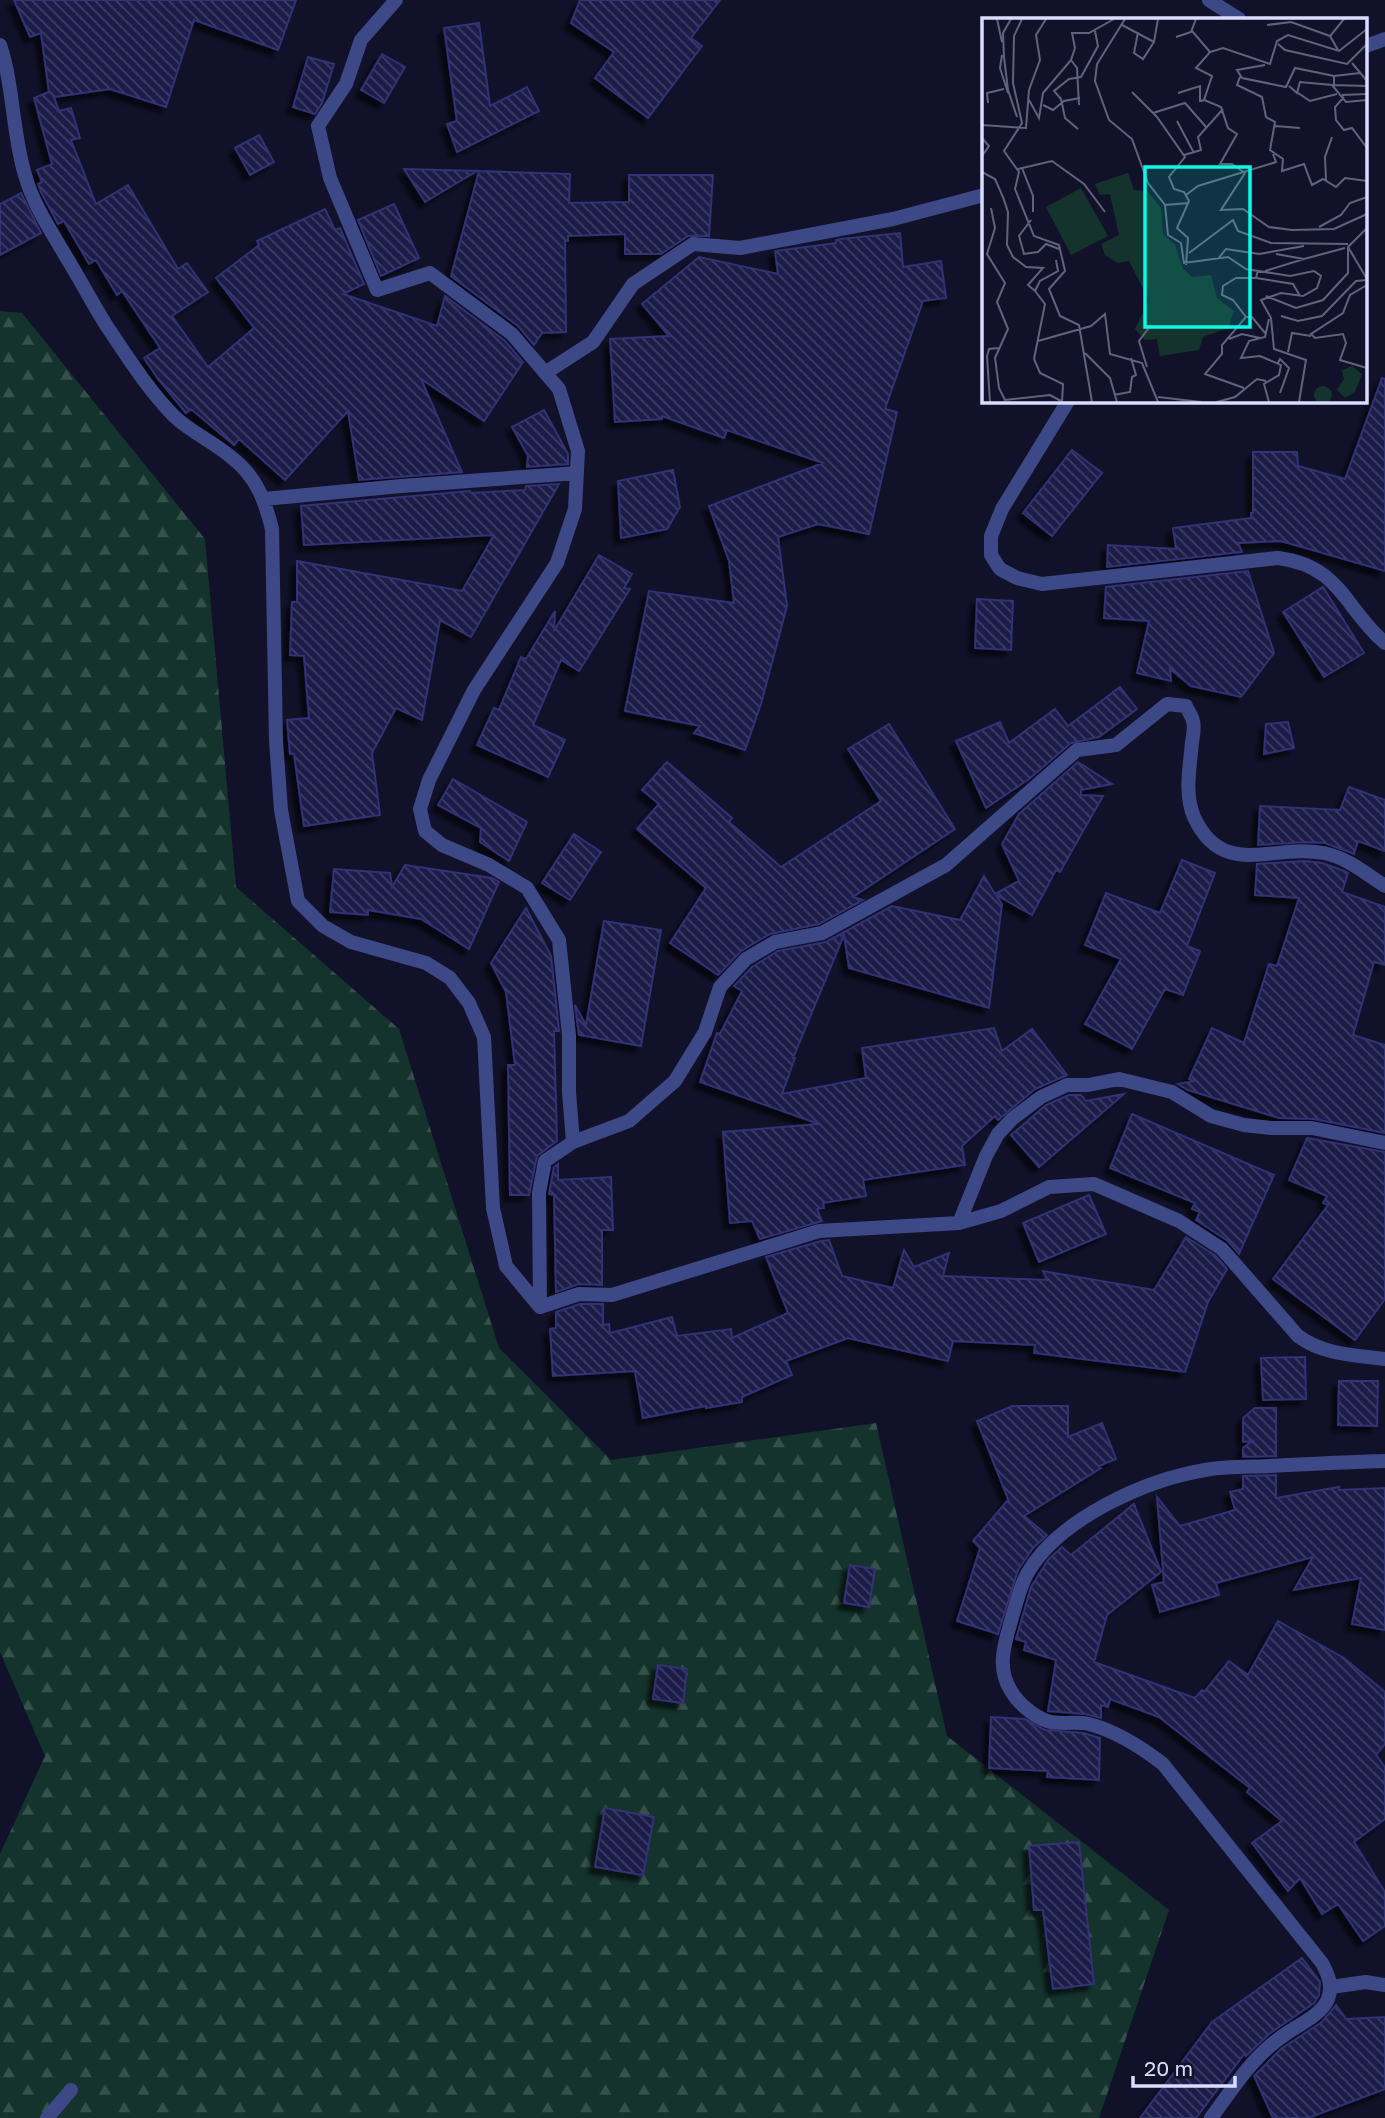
<svg xmlns="http://www.w3.org/2000/svg" width="1385" height="2118" viewBox="0 0 1385 2118" font-family="'Golos Text',sans-serif">
<defs>
<pattern id="forest-firs" width="22" height="20" patternUnits="userSpaceOnUse" patternTransform="scale(1.75)"><rect width="22" height="20" fill="#14332c"/><path d="M5 1l3.5 6h-7zM16 11l3.5 6h-7z" fill="#36504c"/></pattern>
<pattern id="building-back-hatch" width="6" height="6" patternUnits="userSpaceOnUse" patternTransform="scale(1.75)"><rect width="6" height="6" fill="#1e1d4a"/><path d="M-1 5l2 2M0 0l6 6M5-1l2 2" fill="none" stroke="#3e3d65"/></pattern>
<filter id="shadow"><feDropShadow dx="-6" dy="6" stdDeviation="2" flood-color="#0009"/></filter>
</defs>
<rect width="100%" height="100%" fill="#111229"/>
<!-- forest -->
<path fill="url(#forest-firs)" d="M0,311l22,2 183,226 31,348 163,142 100,319 112,112 265,-37 71,313 222,174 -70,208h-1099v-264l45,-98 -45,-104z"/>
<!-- building -->
<path fill="url(#building-back-hatch)" stroke="#303075" stroke-width="2" filter="url(#shadow)" d="M14,0h282l-18,50 -84,-30 -28,87 -56,-18 -56,8 5,14 12,-3 9,30 -9,2 25,64 32,-19 50,84 9,-6 21,29 -36,24 36,51 46,-39 -38,-50 43,-33 -2,-4 68,-32 10,21 5,-2 24,56 -21,10 94,32 8,-30 60,45 18,21 -39,59 -63,-42 41,93 -103,8 -11,-69 -63,69 -46,-41 -5,6 -43,-36 -5,4 -28,-34 -14,-21 16,-10 -38,-57 -5,4 -21,-35 -7,4 -25,-43 -6,3 -17,-32 -3,-8 4,-2 -5,-12 15,-6 -18,-66 15,-6 -8,-59 -11,4z
M580,0h140l-29,38 11,8 -54,72 -53,-40 19,-26 -43,-29z
M479,23l11,83 37,-19 12,24 -82,41 -10,-28 10,-3 -13,-93z
M382,54l23,13 -21,36 -23,-13z
M308,57l26,7 -12,39 -7,11 -22,-7z
M259,135l15,27 -24,13 -15,-27z
M404,169l73,2 -52,31z
M479,171l91,3 -1,29 60,-1v-27h84l-4,61h-21l-27,18h-36v-20l-57,2v5h-3l1,91 -24,1 -8,12 -16,-19 -67,-50z
M21,193l20,40 -41,22v-51z
M394,204l25,54 -38,18 -23,-56z
M900,233l3,34 38,-6 5,37 -23,3 -38,108 12,3 -28,122 -51,-10 -40,13 9,69 -26,98 -16,46 -51,-17 6,-7 -75,-15 24,-120 85,12 -5,-42 -20,-55 114,-43 -96,-33 -3,8 -62,-22v3l-47,3 -5,-83 59,-3 -27,-32 57,-47 79,17 -3,-23 61,-8v-3l5,-1z
M1382,378l3,1v192l-104,-30 -43,2 4,9 -135,15 1,-22 68,4 -3,-21 78,-10v-5h2v-61h44l1,14 47,13z
M544,410l24,44v10l-41,3 1,-11 -16,-29z
M1072,450l30,23 -50,63 -29,-23z
M673,470l7,37 -13,22 -46,9 -3,-57z
M559,484l-88,153 -31,-17 -18,100 -26,-12 -24,45 8,62 -76,11 -10,-72h-4l-3,-34 22,-2 -5,-62 -14,-1 2,-53h5v-41l165,30 32,-56 -190,10 -3,-39 169,-15 1,2 54,-3 1,-4z
M599,555l33,19 -8,14 6,1 -51,82 -18,-11 -28,65 32,15 -17,37 -71,-32 17,-37 5,2 22,-53 5,2 29,-48 -1,20z
M1248,571l26,82 -33,44 -50,-11 -21,-17 1,12 -34,-8 12,-52 -45,-3 2,-31z
M1323,587l41,66 -40,24 -41,-65z
M977,599l36,2 -2,49 -36,-2z
M1120,687l17,22 -38,28 -28,6 -42,36 -43,29 -30,-67 44,-19 9,21 46,-34 13,17z
M1288,722l6,26 -30,6 2,-30z
M889,724l66,105 -102,68 10,3 -44,24 -49,10 -29,17 -23,24 -48,-32 36,-55 -69,-59 22,-25 -17,-14 25,-28 65,56 -3,4 52,45 100,-66 -33,-52z
M1078,762l34,22 -31,6v5l22,1 -43,76 -4,-2 -24,45 -36,-20 6,9 -9,71 -2,-1 2,2 -4,32 -140,-40 -5,-33 -51,123h2l-13,36 84,-16 -4,-30 132,-20 8,23 30,-22 35,46 -32,14 -37,31 -3,-4 -33,30 3,19 -102,15 3,16 -43,7 1,5 -7,1 5,12 -62,18 -8,-18 -22,2 -7,-91 96,-8 -119,-42 17,-49 3,1 22,-43 -8,-5 18,-19 26,-16 48,-9 66,-36 68,14 24,-44 11,18 24,-13 -17,-37 17,-30z
M453,779l74,43 -18,39 -29,-19 1,-14 -43,-23z
M1349,787l36,13v51l-27,-10 -4,13 -29,-11 -20,-1 -47,3 2,-39 80,4z
M574,834l27,18 -31,48 -28,-17z
M1182,860l33,13 -28,73 13,5 -17,44 -18,-6 -33,60 -47,-25 36,-65 -36,-14 21,-52 54,20z
M1305,861l17,2 22,8 4,2 -6,19 43,15v58l-11,-3 -21,73 32,10v88l-71,-14 -35,-1 -91,-28 -10,-6 16,-3 -5,-2 23,-51 32,15 25,-79 8,2 22,-68 -44,-3 2,-31z
M405,865l87,13 7,4 -30,67 -48,-30 -53,-9v5l-38,-3 4,-43 56,4 2,14z
M526,908l25,48 8,75h-5l3,110 -20,15 -8,39h-19l-2,-130h7l-9,-73 -15,-29z
M604,921l57,9 -20,116 -62,-11 -4,-30 11,20z
M1124,1094l-85,73 -28,-32 35,-30 23,-10h12l5,6z
M1132,1114l142,61 -35,79 -11,-13 -32,-21 4,-8 -8,-3 3,-6 -85,-35z
M1307,1138l78,14v147l-30,41 -82,-61 55,-74 -5,-2 4,-7 -38,-16z
M558,1164v16l53,-3 2,53h-11v55l-23,-1 -23,8 -2,-97 -5,-1 5,-27z
M1089,1195l17,39 -67,28 -16,-39z
M1186,1237l30,19 11,13 -19,33 -23,70 -151,-19 1,-8 -82,-4 -5,20 -100,-23 -62,23 6,14 -50,22v5l-36,6v-2l-63,12 -8,-47 -82,5 -3,-47 6,-1v-16l24,-8h23v21l6,-1 1,9 62,-16 5,19 54,-7 1,9 56,-25 -22,-56 55,-16 8,-1 13,36 51,12 11,-38 10,17 35,-14 -6,23 104,4 -4,-9 111,19z
M1305,1357l1,42 -43,1 -2,-42z
M1339,1381h39l-1,45 -39,-1z
M1012,1406h56v31l34,-14 14,36 -17,7 2,2 -77,48 23,19 -14,13 -15,22 -20,64 -41,-13 23,-73 -7,-7 34,-40 3,3 -33,-83z
M1255,1408h21v48l-33,1v-9l9,-7 -9,1v-24z
M1276,1475v23l63,-11v3l46,-2v142l-33,-6 9,-46 -67,12 19,-33 -97,26 3,12 -59,17 -8,-27 12,-3 -7,-85 23,29 55,-16 -5,-18 13,-3v-13z
M1134,1504l27,68 -54,43 -13,47 101,36 7,-8 2,2 25,-31 19,14 30,-54 66,37 41,34v52l-9,11 9,12v52l-31,23 31,50v34l-22,15 -25,-37 -16,10 -22,-36 -12,13 -36,-48 30,-22 -35,-29 3,-4 -91,-71 -49,-18 -2,8 -7,-2v13l-16,-4 -37,-3 8,-51 -32,-10 2,-8 -10,-3 15,-52 17,-27 14,-13 9,8z
M850,1565l25,4 -6,38 -25,-4z
M658,1665l29,4 -4,34 -30,-4z
M991,1717l34,2 20,11 38,3 17,5 -1,42 -52,-3 1,-6 -59,-3z
M605,1808l49,9 -11,58 -48,-8z
M1079,1842l15,142 -41,5 -10,-79h-9l-5,-64z
M1302,1958l18,24 -1,13 -5,8 -45,31 -23,22 -1,-3 -49,65h-56l72,-96z
M1336,2005l10,14 39,-2v72l-77,29h-35l-19,-42 27,-27 41,-27z"/>
<g fill="none" stroke-linecap="round" stroke-linejoin="round">
<!-- street -->
<path stroke="#3d4987" stroke-width="14" d="M396,0l-35,40 -15,44 -28,42 12,52 47,112 53,-17 82,61 47,55 19,62 -3,58 -18,54 -83,127 -45,90 -9,29 5,22 17,14 47,20 38,23 32,52 10,95v57l4,50 -28,19 -6,32 1,114
M1209,0l30,19
M0,45c14,42 12,87 25,130 8,29 25,54 40,80 15,24 28,50 43,73 21,31 41,63 67,89 17,16 39,25 56,40 25,19 34,43 41,72l4,212 5,69 17,91 25,25 28,16 75,21 24,15 19,25 15,34 9,171 13,58 34,41 39,-13 33,1 207,-64 140,-8 42,-12 48,-24 45,-3 85,37 43,28 76,87c26,19 56,19 87,23
M1366,46l19,-7
M545,373l48,-31 40,-58 60,-40 47,4 153,-29 91,-24
M1068,401l-66,108 -11,27v19l9,14 17,9 25,6 236,-26c63,8 66,50 107,85
M264,499l137,-13 176,-13
M573,1142l56,-21 46,-40 30,-49 15,-45 26,-28 29,-17 47,-9 124,-68 131,-115 39,-5 51,-41 19,2c2,5 6,10 7,15 2,6 0,15 -1,21 -2,25 -8,52 2,75 29,63 79,26 130,36 24,5 41,20 61,33
M959,1223l27,-67 12,-22 14,-15 29,-22 26,-12h21l31,-6 53,13 39,24 33,9 27,3h41l73,15
M1331,1987l35,-5 19,3
M47,2118l24,-28
M1211,2118c23,-31 42,-63 76,-85 13,-9 34,-18 41,-34 5,-13 0,-25 -6,-36l-159,-199c-22,-17 -47,-33 -74,-40 -13,-3 -29,1 -42,-3 -14,-5 -29,-18 -36,-30 -16,-25 -5,-51 2,-77 4,-13 7,-27 14,-40 31,-55 118,-94 178,-104 21,-4 43,-3 64,-4 38,-2 77,-4 116,-5"/>
</g>
<!-- overview -->
<g transform="translate(982 18)">
<rect width="385" height="385" fill="#111229"/>
<path d="M146,155l6,17 13,1 14,17 2,26 12,11 8,24 9,8 19,-2 6,23 17,13 -6,17 -25,9 -4,13 -39,6 -3,-17 -12,1 -10,-11 14,-29 -20,-39 -11,2 -13,-8 -4,-11 18,-9 -9,-41 -10,1 -5,-11z" fill="#14332c"/>
<path d="M370,348l10,8 -7,18 -10,6 -8,-8 7,-11 -2,-9z" fill="#14332c"/>
<path d="M99,170l27,48 -37,19 -25,-48zM332 377a9 9 0 1 1 18 0a9 9 0 1 1-18 0Z" fill="#14332c"/>
<path fill="none" stroke="#61637e" stroke-width="2" d="M15,1l5,23M29,1l-8,14 1,24 4,33 9,27M40,1l-8,17 -1,47 9,40 -18,28 15,21 -4,17 19,47 25,9 6,26 -16,18 11,27 19,9 13,77M143,1l-28,45 -2,17 14,39 23,19 16,44 17,22 3,30 13,8 3,20 44,-6 18,12 44,7 24,-5 7,5 -4,12 -14,8 -22,-3 -20,7 10,18 3,31 32,11 -7,42M140,7l32,17M285,7l24,-3 39,14M385,11l-28,22 -51,-16 -11,6 -7,23 -47,-16 -13,4 -14,16 16,8 -8,24 17,7 7,21 9,6 -17,30h12l13,9 -24,37 22,-1 26,18 23,3 42,-1 33,-15M210,13l18,21M156,14l-4,21 9,6 11,-17 4,-23M194,19l15,-5 5,-13M296,26l7,6 62,14 20,-20M356,32l-8,-14 14,-17M20,37l-2,13 8,25M89,42l6,8 2,37M370,45l15,18M283,47l-28,5 5,8 44,9 9,-19 39,8 26,-3M352,58v9l33,1M258,59l-3,8 25,12 4,20 9,5 -5,28 13,9 -1,12 22,-7 8,21 11,-6 13,8 9,-9 22,3M307,68l8,7 3,-11 32,3 14,17 21,-2M150,74l25,25 28,40 -16,20 5,12 10,3 5,9 -12,27 11,10 -2,27M196,75l22,-7v15l5,-1M316,75l12,8 27,-7M360,77l25,-1M362,79l-9,10 1,13 8,10 8,-2 15,20M47,82l10,18 4,-25 28,-33 4,-12 -3,-15h17l25,-14M6,85l-1,-10 17,-4M61,87l10,5 11,-9 16,-3M171,95l32,-10 22,25M195,103l17,32M0,107l44,3 3,-38 11,-30 -4,-25 10,-16M293,108l25,2M96,111l-13,-11 -4,-19 -7,-8 15,-12 12,-2 17,-31 -3,-15M0,120l7,8 -7,10M202,137l17,-5 -3,-13 25,-28M40,150l11,28v16M36,151l34,-8 32,23 21,28M0,154l13,7 8,18 5,15 -1,33 6,12 13,10 17,1 -15,17 7,6M344,162l-1,-23 7,-20M204,177l12,-9 78,-24 -3,-8M183,187l24,-2M9,190l4,20 -8,26 18,29 -8,19 11,27 -13,29 4,30 6,12 45,-5 11,6M49,202l-12,16 5,18 14,-2 8,-8 13,5M337,209l22,-12 9,-12 17,-6M385,210l-19,19 19,32M207,235l44,-33 5,11 33,12 77,1M294,236l28,5 41,-11M236,241l8,-10 33,5 45,-8M74,242l2,11 -18,10 -5,10 10,13 -11,55 6,14 23,11 -1,18M283,253l39,-12M274,260l37,6 7,12M385,267l-17,10 -7,18 -32,21 4,4 28,-4 3,9 -6,17 27,8M284,278l30,12 27,-8 25,-27v-26M299,298l17,5 24,-5 34,-35 11,-1M264,299h6l13,16M287,301l-4,18 -16,4 -8,17 19,-2 21,9 -2,10 -15,9 5,18M247,321l13,-5 18,4M56,323l53,-15 14,-12 5,40 32,9 16,39M306,334l4,-19 19,3M103,335l25,25 7,24M296,345l2,-4 9,9 -9,25M165,349l-8,-26 12,-16M262,370l-39,-14 17,-20v-9l24,-28 -13,-17 -11,-5 1,-9 13,-8h20l2,-8M132,377l16,-3 2,-15 4,-2 -5,-17M176,379l43,5M8,384l-3,-46 2,-7 10,-1M235,384l18,-5 22,-18 9,2"/>
<path fill="#0afae3" fill-opacity="0.15" stroke="#0afae3" stroke-width="3.5" d="M163,149h105v160h-105z"/>
<rect width="385" height="385" fill="none" stroke="#daddfe" stroke-width="3.5"/>
</g>
<!-- scale -->
<path d="M1133 2076v10h102v-10" fill="none" stroke="#daddfe" stroke-width="3.5"/>
<text x="1144" y="2076" font-size="21" fill="#daddfe" stroke="#111229" stroke-width="5" paint-order="stroke">20 m</text>
</svg>
